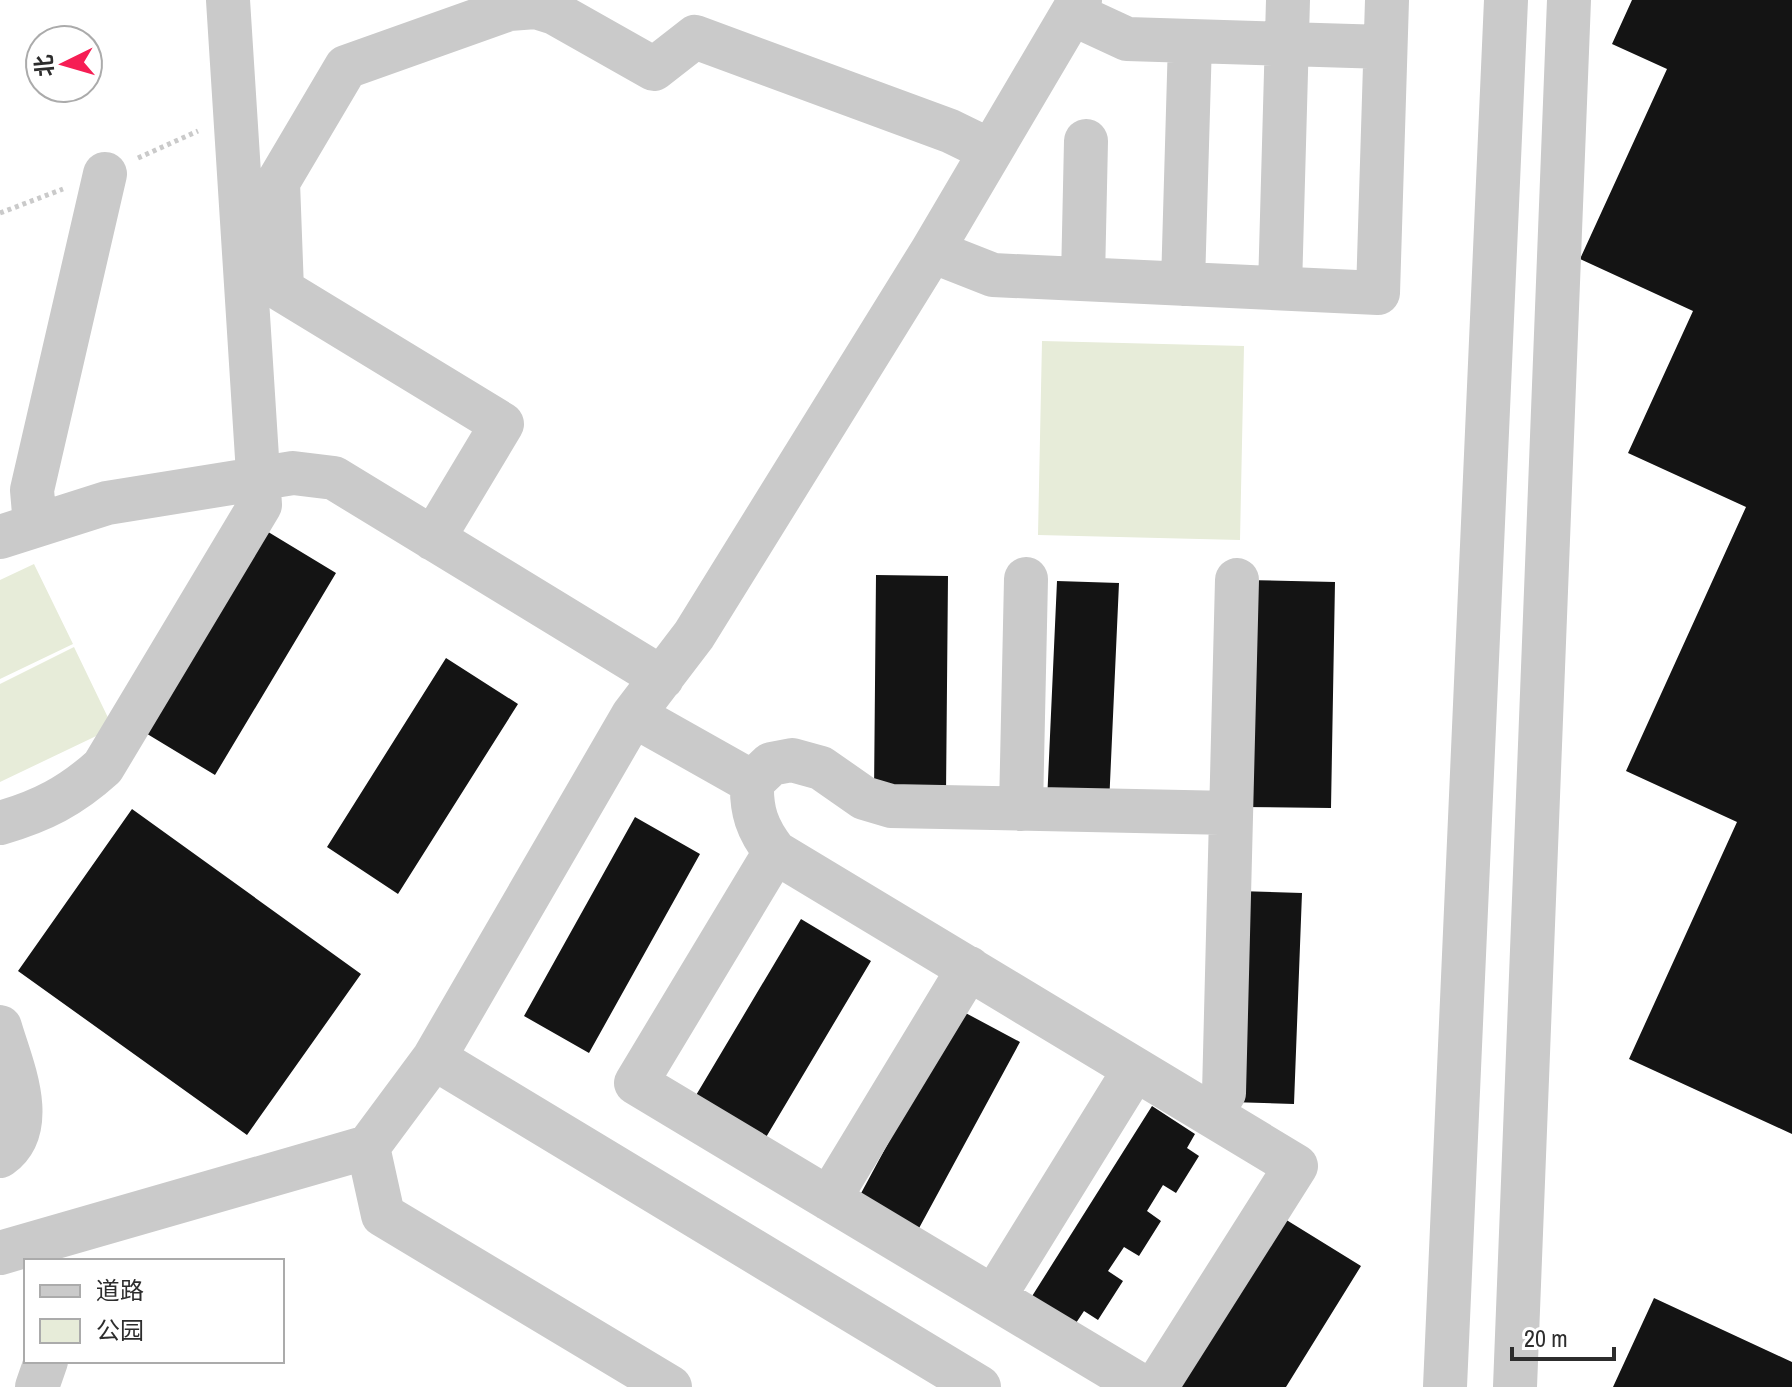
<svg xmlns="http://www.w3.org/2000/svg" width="1792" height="1387" viewBox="0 0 1792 1387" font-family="'Archivo Narrow','Noto Sans SC',sans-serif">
<rect width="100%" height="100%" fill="#fff"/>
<!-- park -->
<path fill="#e7ecd9" d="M1042,341l202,5 -4,194 -202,-5z
M34,564l39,80 -73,35v-99z
M74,647l39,81 -113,54v-98z"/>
<!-- building -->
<path fill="#141414" d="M1632,0h160v1134l-163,-75 108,-237 -111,-51 120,-264 -118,-54 65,-142 -113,-52 87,-190 -55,-25z
M260,527l76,46 -121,202 -76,-46z
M876,575l72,1 -2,219 -72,-1z
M1245,580l90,2 -4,226 -90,-1z
M1057,581l62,2 -10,222 -62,-3z
M446,658l72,46 -120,190 -71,-47z
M132,809l229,165 -114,161 -229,-164z
M635,817l65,37 -111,199 -65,-37z
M1238,891l64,2 -8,211 -64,-2z
M801,919l70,42 -112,188 -70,-42z
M960,1010l60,32 -102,188 -59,-33z
M1152,1106l43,28 -8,14 12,8 -23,37 -13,-8 -16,26 14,10 -22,35 -15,-9 -16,24 15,10 -25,39 -14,-9 -12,18 -43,-28z
M1280,1216l81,50 -75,121h-111z
M1654,1298l138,64v25h-179z"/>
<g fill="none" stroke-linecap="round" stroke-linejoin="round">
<!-- path -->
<path stroke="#cacaca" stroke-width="5" stroke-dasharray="4 4" stroke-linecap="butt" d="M138,158l60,-27
M0,213l63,-24"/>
<!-- minor -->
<path stroke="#cacaca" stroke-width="44" d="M1073,14l54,25 258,8
M932,251l61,24 385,18 9,-293
M1083,279l3,-138
M1183,284l7,-243
M1280,288l8,-288
M35,525l-3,-35 73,-316
M0,537l107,-34 186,-30 41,5 328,200
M433,539l69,-115 -220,-134 -4,-108 68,-115 163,-58 27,-2 19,6 99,56 41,-32 255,94 41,20
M633,715l119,67
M1021,809l5,-230
M0,823c42,-12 71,-27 103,-56l157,-262 -32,-505
M775,852l-139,231 507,304
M0,1027c11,38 40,100 0,129
M434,1058l545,329
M1209,1113l15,-20 13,-513
M368,1147l15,68 287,172
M829,1199l140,-231
M0,1253l368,-106 66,-89 199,-343 61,-80 238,-384 148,-251
M994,1297l141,-228
M37,1387l9,-26
M1156,1387l140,-221 -521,-314c-18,-23 -24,-41 -23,-70l19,-18 21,-4 29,8 43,30 27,8 340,7
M1445,1387l61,-1387
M1515,1387l54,-1387"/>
</g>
<!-- legend -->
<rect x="24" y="1259" width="260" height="104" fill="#ffffff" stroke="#ababab" stroke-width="2"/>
<rect x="40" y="1285" width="40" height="12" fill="#cacaca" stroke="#ababab" stroke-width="2"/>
<text x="96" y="1299" font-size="24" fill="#2d2d2d">道路</text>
<rect x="40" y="1319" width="40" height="24" fill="#e7ecd9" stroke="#ababab" stroke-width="2"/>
<text x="96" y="1339" font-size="24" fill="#2d2d2d">公园</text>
<!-- north arrow -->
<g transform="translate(64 64) rotate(265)"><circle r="38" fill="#ffffff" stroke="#ababab" stroke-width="2"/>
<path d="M0-6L14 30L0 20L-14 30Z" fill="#f61e54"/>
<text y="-12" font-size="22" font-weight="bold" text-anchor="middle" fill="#2d2d2d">北</text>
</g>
<!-- scale -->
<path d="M1512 1347v12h102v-12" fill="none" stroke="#2d2d2d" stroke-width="4"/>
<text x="1524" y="1347" font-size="24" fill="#2d2d2d" stroke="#ffffff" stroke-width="6" paint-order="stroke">20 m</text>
</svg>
